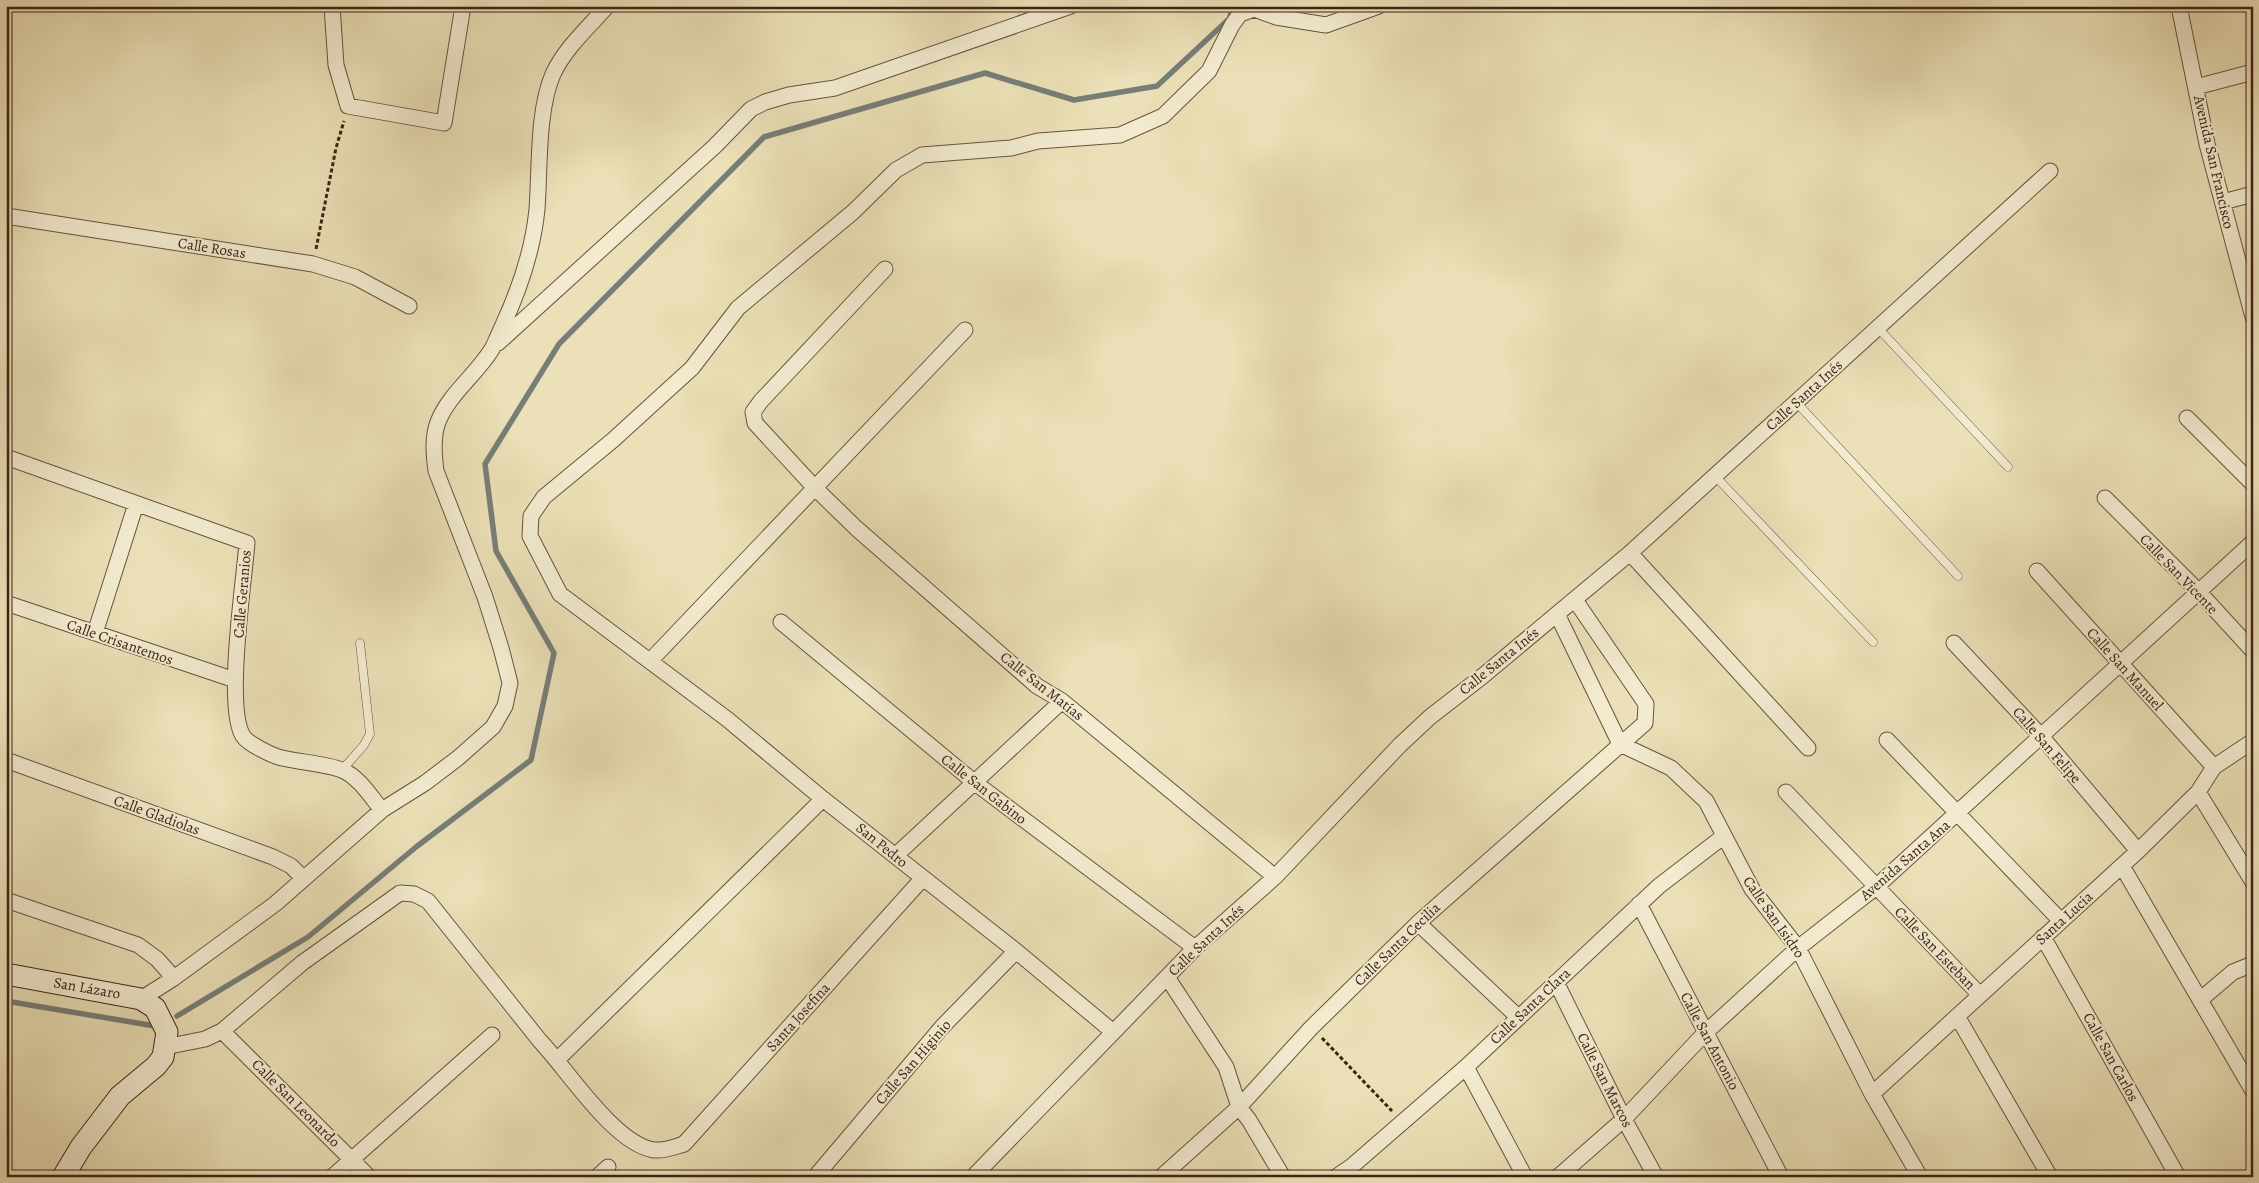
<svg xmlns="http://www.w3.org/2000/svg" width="2259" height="1183" viewBox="0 0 2259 1183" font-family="Alegreya,serif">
<rect width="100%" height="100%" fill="#ebe0b7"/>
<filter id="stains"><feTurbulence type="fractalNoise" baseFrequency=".004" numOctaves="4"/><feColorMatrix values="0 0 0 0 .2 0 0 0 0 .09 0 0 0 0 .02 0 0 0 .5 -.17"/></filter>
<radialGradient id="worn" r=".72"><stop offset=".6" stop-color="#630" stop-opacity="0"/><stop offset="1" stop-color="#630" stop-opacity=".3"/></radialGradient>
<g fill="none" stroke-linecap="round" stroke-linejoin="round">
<!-- stream -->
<path stroke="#777e78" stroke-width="5.5" d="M6,1001l149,25
M177,1016l131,-79 108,-90 115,-87 23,-107 -58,-102 -11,-87 74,-120 205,-207 221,-64 89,27 83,-14 73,-68 2,-12"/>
<defs>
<path id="service" d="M1878,328l130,139
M1796,402l162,174
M1715,476l158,166
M342,770l22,-25 6,-11 -10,-91"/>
<path id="minor" d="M332,6l4,59 12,41 96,17 19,-117
M2179,6l28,138 46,173
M2196,87l57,-15
M2223,202l30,-8
M6,216l307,48 42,13 54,29
M885,269l-124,132 -8,11 2,11 60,65 41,40 181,158 25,15 213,176
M498,343l217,-197 36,-37 14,-7 24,-7 46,-7 236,-82
M2187,418l66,66
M6,457l241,86c-3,39 -22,164 -4,193 5,8 30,20 39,22 17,4 45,6 60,12 17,7 29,27 40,40
M2105,498l93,93 55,60
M1630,553l178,195
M2037,571l177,196
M6,603l229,77
M1557,614l63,130 51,24 35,33 46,88 46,59 74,146 48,83
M781,622l193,160 221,166
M95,633l41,-129
M1954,643l87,93 97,115
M650,661l315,-331
M1887,740l174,181
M6,760l267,97 18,9 12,12
M1786,792l194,203
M2198,792l55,90
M895,856l167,-155
M2122,866l131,225
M6,900l132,45 19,14 17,19
M1639,904l142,273
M1418,923l100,94
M2043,937l135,240
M1167,977l59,90 13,40 10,13 34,57
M1556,982l68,137 32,58
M141,999l33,-21 101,-74 107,-94 43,-27 33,-25 35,-31 12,-21 5,-23 -9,-35 -16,-51 -49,-126c-2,-15 -4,-34 2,-49 11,-28 38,-47 54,-73 4,-7 7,-16 11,-24 17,-37 30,-74 34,-116 3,-40 0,-98 16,-135 12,-26 36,-47 54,-68
M2200,1000l33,-28 20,-8
M1957,1016l93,161
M222,1031l147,146
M1112,1031l-96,-80 -193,-152 -96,-80 -167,-125 -30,-58 1,-20 13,-19 69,-57 79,-72 46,-60 115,-96 43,-42 26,-15 89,-7 27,-7 82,-6 43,-19 46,-45 23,-46 8,-11 14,-5 22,8 50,8 53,-19
M165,1047l40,-8 17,-8 80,-68 98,-70 14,1 14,7 112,140c27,28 74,103 114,109 11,1 20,-3 30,-6l239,-266
M558,1059l265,-260
M1466,1067l59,110
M1872,1094l266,-243 60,-59 16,-25 39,-26
M332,1177l160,-142
M597,1177l11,-10
M815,1177l127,-150 74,-76
M973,1177l222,-229 80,-71 125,-132 30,-28 54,-42 146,-122 420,-382
M1161,1177l78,-70 72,-79 107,-105 227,-200 1,-19 -71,-104
M1336,1177l16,-11 114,-99 193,-181 65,-50
M1558,1177l66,-58 81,-86 93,-85 78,-61 377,-345"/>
<path id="secondary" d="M6,974l135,25 14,9 12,24 -4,25 -7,9 -36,30 -39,51 -18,30"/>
</defs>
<!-- service casing -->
<use href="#service" stroke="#68523e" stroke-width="9"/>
<!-- minor casing -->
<use href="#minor" stroke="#68523e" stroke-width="17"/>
<!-- secondary casing -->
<use href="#secondary" stroke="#3d2316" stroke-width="23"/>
<!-- path -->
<path stroke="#3d2316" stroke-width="3" stroke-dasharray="4 2.5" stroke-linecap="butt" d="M316,249l20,-101 8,-27
M1322,1038l70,73"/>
<!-- service -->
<use href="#service" stroke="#f2ebd0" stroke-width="8"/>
<!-- minor -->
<use href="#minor" stroke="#f2ebd0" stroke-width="15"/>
<!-- secondary -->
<use href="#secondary" stroke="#f2ebd0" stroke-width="21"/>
</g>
<g text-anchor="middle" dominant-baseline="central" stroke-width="4" stroke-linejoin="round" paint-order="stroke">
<!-- street labels -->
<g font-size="15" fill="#3d2316" stroke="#f2ebd0">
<text transform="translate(2214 162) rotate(77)">Avenida San Francisco</text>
<text transform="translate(212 248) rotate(9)">Calle Rosas</text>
<text transform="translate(1804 395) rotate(-42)">Calle Santa Inés</text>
<text transform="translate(2179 574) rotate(46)">Calle San Vicente</text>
<text transform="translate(242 594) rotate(-85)">Calle Geranios</text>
<text transform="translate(120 642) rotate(19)">Calle Crisantemos</text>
<text transform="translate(1499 661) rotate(-39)">Calle Santa Inés</text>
<text transform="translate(2125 669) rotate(48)">Calle San Manuel</text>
<text transform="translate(1042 686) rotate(38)">Calle San Matías</text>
<text transform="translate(2047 745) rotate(49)">Calle San Felipe</text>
<text transform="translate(984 789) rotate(38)">Calle San Gabino</text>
<text transform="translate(157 815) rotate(20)">Calle Gladiolas</text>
<text transform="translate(882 845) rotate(39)">San Pedro</text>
<text transform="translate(1905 860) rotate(-41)">Avenida Santa Ana</text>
<text transform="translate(1774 917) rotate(55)">Calle San Isidro</text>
<text transform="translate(2064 918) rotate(-42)">Santa Lucia</text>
<text transform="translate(1206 940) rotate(-43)">Calle Santa Inés</text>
<text transform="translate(1397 944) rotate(-44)">Calle Santa Cecilia</text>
<text transform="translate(1935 948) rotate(46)">Calle San Esteban</text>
<text transform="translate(87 988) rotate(10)">San Lázaro</text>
<text transform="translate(1530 1006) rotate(-43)">Calle Santa Clara</text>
<text transform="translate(798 1017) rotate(-48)">Santa Josefina</text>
<text transform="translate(1710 1041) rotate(62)">Calle San Antonio</text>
<text transform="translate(2111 1057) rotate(61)">Calle San Carlos</text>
<text transform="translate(913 1062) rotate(-49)">Calle San Higinio</text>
<text transform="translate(1605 1080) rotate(63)">Calle San Marcos</text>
<text transform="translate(296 1103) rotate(45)">Calle San Leonardo</text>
</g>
</g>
<!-- margin -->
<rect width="2259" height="1183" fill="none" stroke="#ebe0b7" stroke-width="25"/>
<rect x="8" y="8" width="2244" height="1168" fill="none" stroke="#3d2316" stroke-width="2.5"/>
<rect x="12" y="12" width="2234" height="1158" fill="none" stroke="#3d2316"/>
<rect width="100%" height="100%" filter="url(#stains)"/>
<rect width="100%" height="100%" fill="url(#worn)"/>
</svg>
